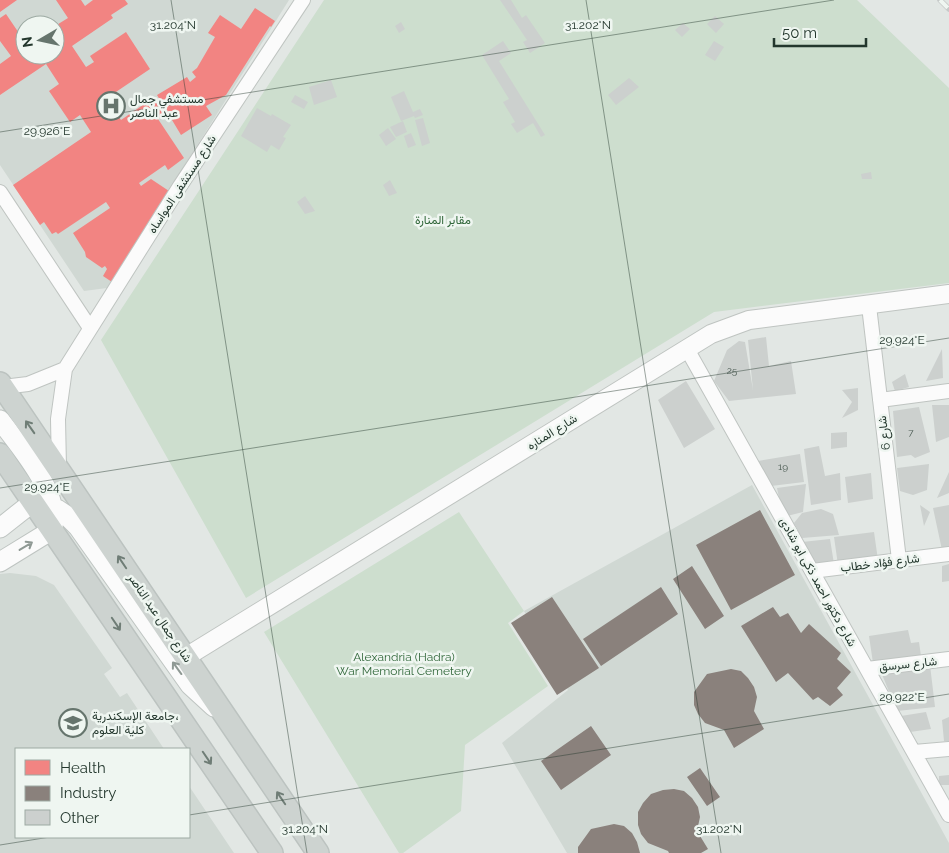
<svg xmlns="http://www.w3.org/2000/svg" width="949" height="853" viewBox="0 0 949 853" font-family="Raleway,Vazirmatn,sans-serif">
<rect width="100%" height="100%" fill="#e2e7e4"/>
<!-- built -->
<path fill="#d0d8d3" fill-rule="evenodd" d="M0,0h289l-182,288 -23,3 -84,-126zM25,25h30v30h-30z
M752,485l197,358v10h-382l-65,-110 66,-53 -44,-79z
M10,573l26,3 18,9 58,83 -8,6 16,23 7,-4 37,56h-148v88h173v-51l45,67h-234v-279z"/>
<!-- green -->
<path fill="#cddece" d="M324,0h533l92,88v195l-235,29 -468,286 -145,-258z
M459,512l65,99 -16,12 40,63 -83,59 -4,66 -58,42h-4l-135,-221z"/>
<!-- health -->
<path fill="#f28482" d="M0,0h17l-17,12z
M56,0h25l4,6 8,-6h32l3,4 -17,11 2,3 -41,28 14,21 8,-5 -4,-6 36,-24 24,37 -43,29 14,22 32,-22 11,17 -6,4 26,39 -16,12 -3,-5 -26,18 2,3 10,-7 18,12 -57,91 -9,-6 4,-7 -2,-3 -3,2 -16,-11 -1,-5 -12,-19 37,-25 -4,-6 -48,32 -2,-2 -4,2 -8,-12 -4,3 -27,-40 78,-53 -11,-17 -10,7 -21,-31 10,-7 -13,-20 -46,31v-31l11,-8 -11,-15v-23l6,-4 19,28v13h30v-29l13,-8z
M255,8l20,13 -4,6 -1,-1 -44,69 -20,11 6,9 -31,20 -24,-40 30,-18 3,5 6,-5 -4,-5 5,-4 18,-31 -7,-4 12,-18 21,14z"/>
<!-- industry -->
<path fill="#8a817c" d="M760,510l35,65 -64,35 -35,-65z
M692,566l32,50 -19,13 -32,-50z
M661,587l17,27 -77,52 -18,-27z
M552,597l47,71 -42,27 -46,-72z
M773,607l7,10 8,-4 13,20 8,-9 32,29 -4,6 14,13 -14,16 6,7 -13,11 -12,-9 -5,3 -25,-27 -12,9 -35,-56z
M731,669l10,2 7,7 6,9 3,10 -3,14 10,18 -30,19 -10,-18 -19,-7 -7,-9 -4,-9v-13l13,-18z
M591,726l20,29 -50,35 -20,-29z
M700,768l20,29 -13,9 -20,-29z
M674,789l10,2 8,7 6,9 2,10 -3,14 11,18 -7,4h-32l-1,-2 -20,-8 -7,-9 -3,-9v-13l5,-9 8,-9 12,-4z
M614,824l10,2 8,7 5,9 3,11h-62v-6l13,-18z"/>
<!-- building -->
<path fill="#ccd0ce" d="M500,0h11l11,18 4,-3 19,28 -15,10 -7,-11 4,-2z
M715,16l9,8 -8,9 -9,-9z
M401,22l4,7 -6,4 -4,-7z
M683,23l7,6 -8,8 -7,-7z
M503,41l8,12 -12,8 46,74 -4,2 -8,-14 -16,10 -6,-9 4,-2 -12,-20 6,-3 -27,-44z
M714,41l10,6 -9,14 -10,-6z
M629,78l10,9 -23,18 -8,-10z
M331,80l6,17 -23,8 -5,-18z
M404,91l9,21 7,-3 3,6 -8,3 -1,-2 -13,5 -10,-24z
M295,95l13,7 -4,7 -13,-7z
M257,108l14,8 1,-2 19,11 -8,12 3,1 -7,12 -8,-5 -4,7 -26,-16z
M423,118l7,25 -8,3 -7,-26z
M403,121l4,11 -11,5 -6,-10z
M388,128l8,11 -10,7 -7,-11z
M411,133l5,12 -8,3 -4,-12z
M871,172l1,7h-10l-1,-5z
M390,180l7,13 -8,3 -6,-11z
M305,196l10,15 -10,3 -8,-12z
M766,337l3,29 22,-5 5,33 -67,7 -15,-20 13,-31 12,-9 6,1 8,48 -5,-50z
M942,349l1,29 -17,3z
M905,374l4,13 -14,4 -3,-9z
M686,381l29,48 -31,19 -26,-48z
M858,388v22l-16,8 10,-16 -10,-12z
M932,405h17v32l-13,5z
M919,407l11,45 -15,6 -4,-3 -14,2 -4,-46z
M847,432v15l-16,2v-16z
M819,446l6,30 15,-3 1,27 -30,5 -7,-56z
M800,454l4,28 -33,4 -13,-25z
M929,464l-2,26 -14,5 -13,-4 -3,-23z
M949,472v21l-12,5z
M871,473l2,26 -25,4 -3,-26z
M806,484l-3,28 -20,5 -6,-29z
M920,505l10,7 -6,14z
M949,505v44l-7,1 -9,-42z
M821,509l12,5 6,21 -37,3 -8,-15 8,-10z
M874,532l4,28 -40,5 -4,-28z
M830,539l4,25 -20,1 -12,-23z
M949,564v17l-7,1v-16z
M908,630l3,13 8,-1 2,14 -48,7 -4,-27z
M930,665l5,42 -38,4 -16,-39z
M926,712l5,17 -21,3 -9,-16z
M949,717v24h-5l-2,-21z
M949,775v10h-10v-9z"/>
<g fill="none" stroke-linecap="round" stroke-linejoin="round">
<defs>
<path id="minor" d="M0,192l90,136
M869,306l30,254
M687,349l262,466
M3,387l25,-3 37,-15
M880,400l69,-9
M59,468l-1,-49 7,-50 115,-183 123,-186
M812,571l137,-17
M867,669l82,-10
M914,752l35,-3"/>
<path id="tertiary" d="M186,657l525,-323 38,-14 200,-26"/>
<path id="secondary" d="M0,420c20,27 63,75 52,110l-52,32
M0,528l33,-26 9,1 15,6 9,6 12,12 112,158 24,22"/>
<path id="primary" d="M0,383l318,470
M0,454l272,399"/>
</defs>
<!-- minor casing -->
<use href="#minor" stroke="#bfc4c1" stroke-width="16"/>
<!-- tertiary casing -->
<use href="#tertiary" stroke="#bfc4c1" stroke-width="20"/>
<!-- secondary casing -->
<use href="#secondary" stroke="#bec4c1" stroke-width="21"/>
<!-- primary casing -->
<use href="#primary" stroke="#bcc3c0" stroke-width="24"/>
<!-- minor -->
<use href="#minor" stroke="#fbfbfb" stroke-width="14"/>
<!-- tertiary -->
<use href="#tertiary" stroke="#fbfbfb" stroke-width="18"/>
<!-- secondary -->
<use href="#secondary" stroke="#fbfbfb" stroke-width="19"/>
<!-- primary -->
<use href="#primary" stroke="#cdd3d0" stroke-width="21"/>
<defs>
<path id="rail" d="M940,0l9,9"/>
</defs>
<!-- rail casing -->
<use href="#rail" stroke="#c6c9c8" stroke-width="5.5"/>
<!-- rail -->
<use href="#rail" stroke="#eff6f1" stroke-width="4" stroke-dasharray="11" stroke-linecap="butt"/>
</g>
<!-- one-way arrows -->
<defs><path id="oneway-shaft" d="M-6 0H5M1.5-3L5.5 0L1.5 3" fill="none" stroke-width="1.6" stroke-linecap="round" stroke-linejoin="round" transform="scale(1.25)"/></defs>
<g stroke="#6f7d76">
<use href="#oneway-shaft" transform="translate(30 427) rotate(-125)"/>
<use href="#oneway-shaft" transform="translate(122 562) rotate(-124)"/>
<use href="#oneway-shaft" transform="translate(116 624) rotate(56)"/>
<use href="#oneway-shaft" transform="translate(207 758) rotate(56)"/>
<use href="#oneway-shaft" transform="translate(281 798) rotate(-124)"/>
</g>
<g stroke="#8f9994">
<use href="#oneway-shaft" transform="translate(26 546) rotate(-31)"/>
<use href="#oneway-shaft" transform="translate(177 668) rotate(-126)"/>
</g>
<!-- ticks -->
<path fill="none" stroke="#23372d" stroke-width="1" stroke-opacity="0.45" d="M171,0l136,853M586,0l135,853M0,132l834,-132M0,488l949,-150M189,815l760,-121M0,845l50,-8"/>
<!-- icons -->
<defs>
<symbol id="hospital-ring" viewBox="-11 -11 22 22"><circle r="9.5" fill="#eff6f1" stroke="#66756d" stroke-width="1.5"/><path d="M-5-5h3v3.5h4V-5h3V5h-3V1.5h-4V5h-3Z" fill="#66756d"/></symbol>
<symbol id="university-ring" viewBox="-11 -11 22 22"><circle r="9.5" fill="#eff6f1" stroke="#66756d" stroke-width="1.5"/><path d="M0-5L7-2L0 1L-7-2ZM-4 1L0 2.5L4 1V4Q0 6-4 4Z" fill="#66756d"/></symbol>
</defs>
<g fill-rule="evenodd">
<use href="#hospital-ring" x="95" y="90" width="32" height="32"/>
<use href="#university-ring" x="57" y="707" width="32" height="32"/>
</g>
<g text-anchor="middle" dominant-baseline="central" stroke-width="5" stroke-linejoin="round" paint-order="stroke">
<!-- number labels -->
<g font-size="10" fill="#4d5d55">
<text x="732" y="370">25</text>
<text x="911" y="432">7</text>
<text x="783" y="466">19</text>
</g>
<!-- poi labels -->
<g font-size="12" fill="#23372d" stroke="#eff6f1" text-anchor="start">
<text x="130" y="99">مستشفي جمال<tspan x="130" dy="14">عبد الناصر</tspan></text>
<text x="92" y="716">جامعة الإسكندرية،<tspan x="92" dy="14">كلية العلوم</tspan></text>
</g>
<!-- street labels -->
<g font-size="12" fill="#23372d" stroke="#eff6f1">
<text transform="translate(182 184) rotate(-57)">شارع مستشفى المواساه</text>
<text transform="translate(552 432) rotate(-32)">شارع المناره</text>
<text transform="translate(884 433) rotate(-97)">شارع 6</text>
<text transform="translate(880 563) rotate(-7)">شارع فؤاد خطاب</text>
<text transform="translate(818 582) rotate(61)">شارع دكتور احمد ذكى ابو شادى</text>
<text transform="translate(160 618) rotate(56)">شارع جمال عبد الناصر</text>
<text transform="translate(908 664) rotate(-6)">شارع سرسق</text>
</g>
<!-- park labels -->
<g font-size="12" fill="#32683b" stroke="#eff6f1">
<text x="443" y="220">مقابر المنارة</text>
<text x="404" y="657">Alexandria (Hadra)<tspan x="404" dy="14">War Memorial Cemetery</tspan></text>
</g>
</g>
<g font-size="12" text-anchor="middle" fill="#23372d" stroke="#eff6f1" stroke-width="5" stroke-linejoin="round" paint-order="stroke">
<text x="173" y="29">31.204°N</text>
<text x="588" y="29">31.202°N</text>
<text x="47" y="135">29.926°E</text>
<text x="902" y="344">29.924°E</text>
<text x="47" y="491">29.924°E</text>
<text x="902" y="701">29.922°E</text>
<text x="305" y="833">31.204°N</text>
<text x="719" y="833">31.202°N</text>
</g>
<!-- legend -->
<rect x="15" y="748" width="175" height="90" fill="#eff6f1" stroke="#9daaa3"/>
<rect x="25" y="760" width="25" height="15" fill="#f28482" stroke="#9daaa3"/>
<text x="60" y="773" font-size="15" fill="#23372d">Health</text>
<rect x="25" y="786" width="25" height="15" fill="#8a817c" stroke="#9daaa3"/>
<text x="60" y="798" font-size="15" fill="#23372d">Industry</text>
<rect x="25" y="810" width="25" height="15" fill="#ccd0ce" stroke="#9daaa3"/>
<text x="60" y="823" font-size="15" fill="#23372d">Other</text>
<!-- north arrow -->
<g transform="translate(40 40) rotate(261)"><circle r="24" fill="#eff6f1" stroke="#9daaa3"/>
<path d="M0-4L9 19L0 12L-9 19Z" fill="#66756d"/>
<text y="-8" font-size="14" font-weight="bold" text-anchor="middle" fill="#23372d">N</text>
</g>
<!-- scale -->
<path d="M774 38v8h92v-8" fill="none" stroke="#23372d" stroke-width="2.5"/>
<text x="782" y="38" font-size="15" fill="#23372d" stroke="#eff6f1" stroke-width="4" paint-order="stroke">50 m</text>
</svg>
